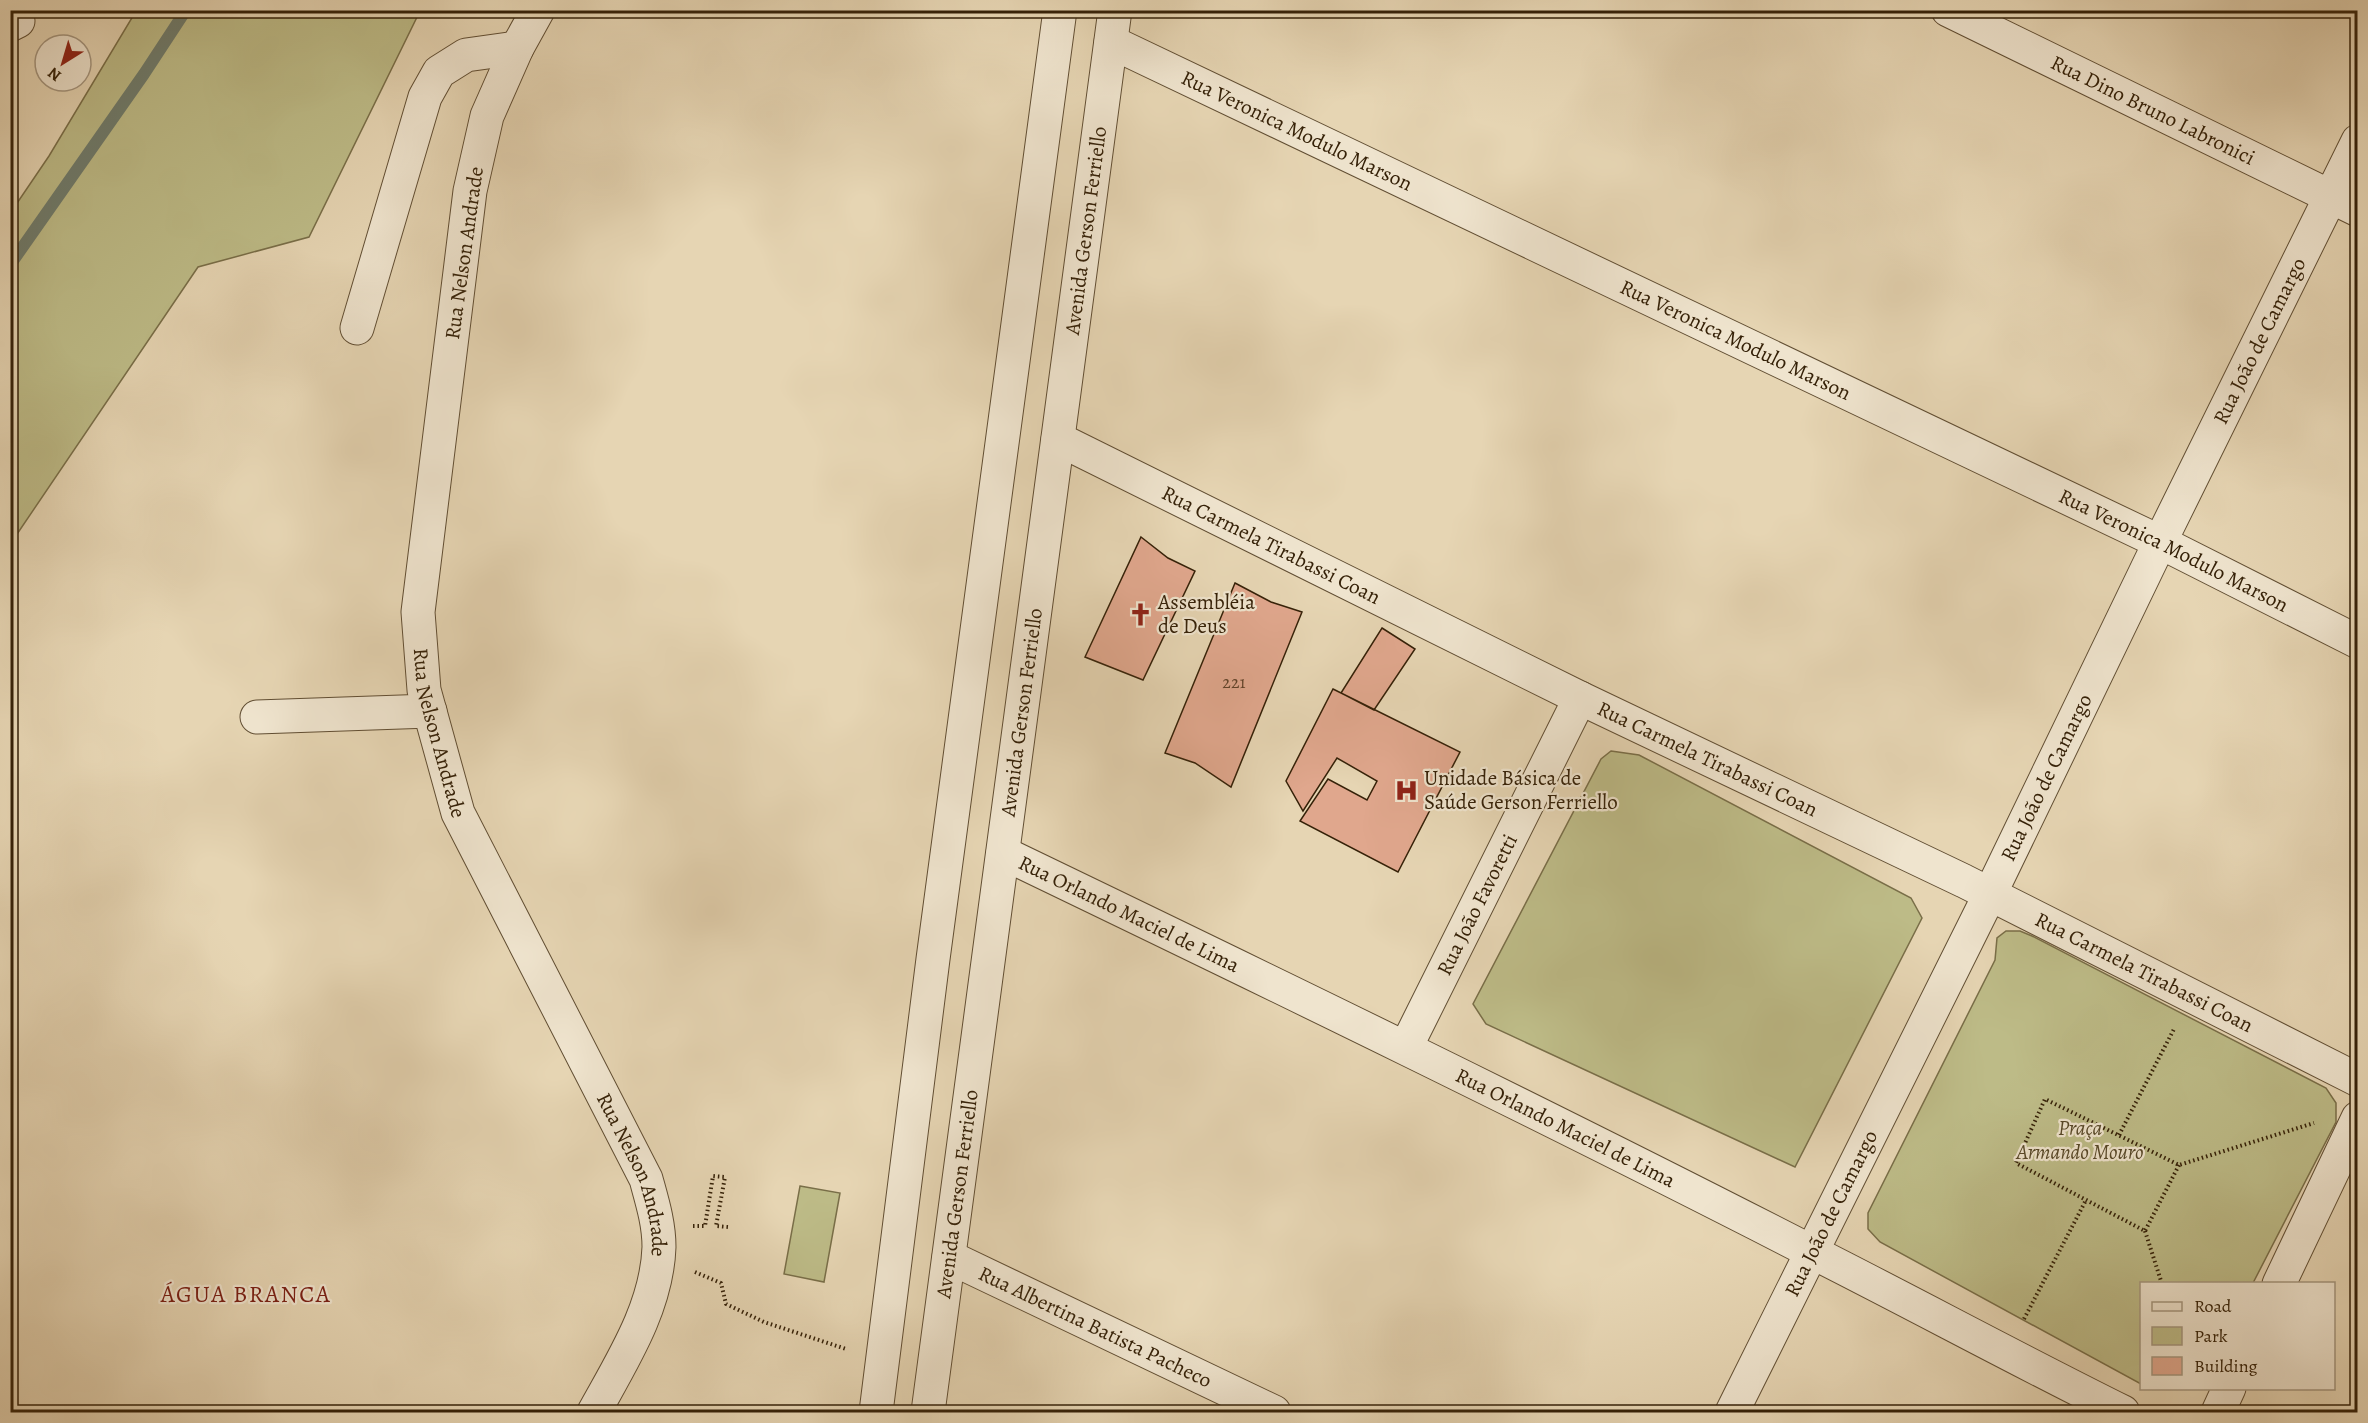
<svg xmlns="http://www.w3.org/2000/svg" width="2368" height="1423" viewBox="0 0 2368 1423" font-family="Alegreya,serif">
<rect width="100%" height="100%" fill="#e6d5b3"/>
<filter id="stains"><feTurbulence type="fractalNoise" baseFrequency=".00333" numOctaves="4"/><feColorMatrix values="0 0 0 0 .2 0 0 0 0 .09 0 0 0 0 .02 0 0 0 .5 -.17"/></filter>
<radialGradient id="worn" r=".72"><stop offset=".6" stop-color="#630" stop-opacity="0"/><stop offset="1" stop-color="#630" stop-opacity=".3"/></radialGradient>
<!-- green -->
<path fill="#bdbb87" stroke="#796e48" stroke-width="1.5" d="M136,11h284l-111,226 -111,30 -187,276v-331l38,-56z
M1611,751l28,4 272,143 11,20 -127,249 -309,-143 -13,-20 128,-245z
M2006,931h14l12,5 294,152 10,15v19l-83,161 -111,1 -1,100 -261,-142 -12,-13v-16l127,-253 2,-22z
M800,1186l40,7 -16,89 -40,-8z"/>
<g fill="none" stroke-linecap="round" stroke-linejoin="round">
<!-- stream -->
<path stroke="#6f7c6d" stroke-width="12" d="M10,265l134,-191 42,-64"/>
</g>
<!-- building -->
<path fill="#e0a78d" stroke="#352108" stroke-width="1.5" d="M1141,537l27,21 27,13 -52,109 -58,-23z
M1235,583l36,19 31,10 -71,175 -36,-24 -30,-10z
M1382,628l33,21 -41,61 -33,-17z
M1333,689l127,63 -62,120 -98,-51 28,-42 39,21 10,-19 -40,-23 -34,53 -17,-30z"/>
<g fill="none" stroke-linecap="round" stroke-linejoin="round">
<defs>
<g id="minor">
<path id="s1" d="M538,10l-21,38 -30,68 -17,75 -52,421 6,78 34,123 188,366c6,22 13,44 13,68 -2,60 -37,114 -65,165"/>
<path id="s2" d="M1948,10l410,200"/>
<path d="M10,25l8,-4"/>
<path id="s3" d="M1111,42l1049,500 198,100"/>
<path d="M357,328l68,-231 14,-25 27,-17 51,-7"/>
<path id="s4" d="M1058,439l522,259 384,183 394,199"/>
<path d="M257,717l173,-6"/>
<path id="s5" d="M1003,853c270,130 540,261 807,398 105,53 208,109 313,161"/>
<path id="s6" d="M1406,1047l174,-349"/>
<path id="s7" d="M949,1257l325,155"/>
<path d="M2279,1284l79,-166"/>
<path d="M876,1412l57,-453 127,-949"/>
<path id="s8" d="M928,1412l187,-1402"/>
<path id="s9" d="M1732,1412l258,-518 170,-352 198,-401"/>
<path d="M2218,1412l11,-24"/>
</g>
</defs>
<!-- minor casing -->
<use href="#minor" stroke="#614e33" stroke-width="35"/>
<!-- path -->
<path stroke="#352108" stroke-width="4" stroke-dasharray="1.5 3" stroke-linecap="butt" d="M2119,1135l55,-106
M2179,1165l-34,66 -129,-68 29,-64 134,66 135,-42
M693,1226h12l8,-50 12,1 -9,49 12,1
M2145,1231l17,53
M695,1272l26,11 5,21 38,18 82,27
M2024,1319l62,-119"/>
<!-- minor -->
<use href="#minor" stroke="#efe4ce" stroke-width="33"/>
</g>
<!-- icons -->
<defs>
<symbol id="church-bare" viewBox="-9 -9 18 18"><path d="M-1.2-6h2.4v3.5h3.3v2.4h-3.3V6h-2.4V-.1h-3.3v-2.4h3.3Z" fill="#8f2418" stroke="#efe4ce" stroke-width="2.5" paint-order="stroke"/></symbol>
<symbol id="hospital-bare" viewBox="-9 -9 18 18"><path d="M-5-5h3v3.5h4V-5h3V5h-3V1.5h-4V5h-3Z" fill="#8f2418" stroke="#efe4ce" stroke-width="2.5" paint-order="stroke"/></symbol>
</defs>
<g fill-rule="evenodd">
<use href="#church-bare" x="1124" y="598" width="33" height="33"/>
<use href="#hospital-bare" x="1390" y="774" width="33" height="33"/>
</g>
<g text-anchor="middle" dominant-baseline="central" stroke-width="4.5" stroke-linejoin="round" paint-order="stroke">
<!-- number labels -->
<g font-size="18" fill="#604229">
<text x="1234" y="682">221</text>
</g>
<!-- street labels -->
<g font-size="21" fill="#352108" stroke="#efe4ce">
<text stroke="none"><textPath href="#s2" startOffset="228">Rua Dino Bruno Labronici</textPath></text>
<text stroke="none"><textPath href="#s3" startOffset="206">Rua Veronica Modulo Marson</textPath></text>
<text stroke="none"><textPath href="#s8" startOffset="1192">Avenida Gerson Ferriello</textPath></text>
<text transform="translate(464 253) rotate(-82)">Rua Nelson Andrade</text>
<text stroke="none"><textPath href="#s3" startOffset="692">Rua Veronica Modulo Marson</textPath></text>
<text stroke="none"><textPath href="#s9" startOffset="1194">Rua João de Camargo</textPath></text>
<text stroke="none"><textPath href="#s4" startOffset="238">Rua Carmela Tirabassi Coan</textPath></text>
<text stroke="none"><textPath href="#s3" startOffset="1178">Rua Veronica Modulo Marson</textPath></text>
<text stroke="none"><textPath href="#s8" startOffset="706">Avenida Gerson Ferriello</textPath></text>
<text stroke="none"><textPath href="#s1" startOffset="742">Rua Nelson Andrade</textPath></text>
<text stroke="none"><textPath href="#s4" startOffset="724">Rua Carmela Tirabassi Coan</textPath></text>
<text stroke="none"><textPath href="#s9" startOffset="708">Rua João de Camargo</textPath></text>
<text stroke="none"><textPath href="#s6" startOffset="159">Rua João Favoretti</textPath></text>
<text stroke="none"><textPath href="#s5" startOffset="140">Rua Orlando Maciel de Lima</textPath></text>
<text stroke="none"><textPath href="#s4" startOffset="1210">Rua Carmela Tirabassi Coan</textPath></text>
<text stroke="none"><textPath href="#s5" startOffset="626">Rua Orlando Maciel de Lima</textPath></text>
<text stroke="none"><textPath href="#s1" startOffset="1228">Rua Nelson Andrade</textPath></text>
<text stroke="none"><textPath href="#s8" startOffset="220">Avenida Gerson Ferriello</textPath></text>
<text stroke="none"><textPath href="#s9" startOffset="222">Rua João de Camargo</textPath></text>
<text stroke="none"><textPath href="#s7" startOffset="162">Rua Albertina Batista Pacheco</textPath></text>
</g>
<!-- poi labels -->
<g font-size="21" fill="#352108" stroke="#efe4ce" text-anchor="start">
<text x="1158" y="602">Assembléia<tspan x="1158" dy="24">de Deus</tspan></text>
<text x="1424" y="778">Unidade Básica de<tspan x="1424" dy="24">Saúde Gerson Ferriello</tspan></text>
</g>
<!-- park labels -->
<g font-size="21" font-style="italic" fill="#574828" stroke="#efe4ce">
<text x="2080" y="1128">Praça<tspan x="2080" dy="24">Armando Mouro</tspan></text>
</g>
<!-- quarter labels -->
<g font-size="24" letter-spacing="1.5" fill="#7a1f14" stroke="#efe4ce">
<text x="246" y="1294">ÁGUA BRANCA</text>
</g>
</g>
<!-- margin -->
<rect width="2368" height="1423" fill="none" stroke="#e6d5b3" stroke-width="36"/>
<rect x="12" y="12" width="2344" height="1399" fill="none" stroke="#352108" stroke-width="3"/>
<rect x="18" y="18" width="2332" height="1387" fill="none" stroke="#352108" stroke-width="1.5"/>
<!-- legend -->
<rect x="2140" y="1282" width="195" height="108" fill="#efe4ce" stroke="#a5967f" stroke-width="1.5"/>
<rect x="2152" y="1302" width="30" height="9" fill="#efe4ce" stroke="#a5967f" stroke-width="1.5"/>
<text x="2194" y="1312" font-size="18" fill="#352108">Road</text>
<rect x="2152" y="1327" width="30" height="18" fill="#bdbb87" stroke="#a5967f" stroke-width="1.5"/>
<text x="2194" y="1342" font-size="18" fill="#352108">Park</text>
<rect x="2152" y="1357" width="30" height="18" fill="#e0a78d" stroke="#a5967f" stroke-width="1.5"/>
<text x="2194" y="1372" font-size="18" fill="#352108">Building</text>
<!-- north arrow -->
<g transform="translate(63 63) rotate(217)"><circle r="28" fill="#efe4ce" stroke="#a5967f" stroke-width="1.5"/>
<path d="M0-4.5L10 22L0 15L-10 22Z" fill="#8f2418"/>
<text y="-9" font-size="16" font-weight="bold" text-anchor="middle" fill="#352108">N</text>
</g>
<rect width="100%" height="100%" filter="url(#stains)"/>
<rect width="100%" height="100%" fill="url(#worn)"/>
</svg>
